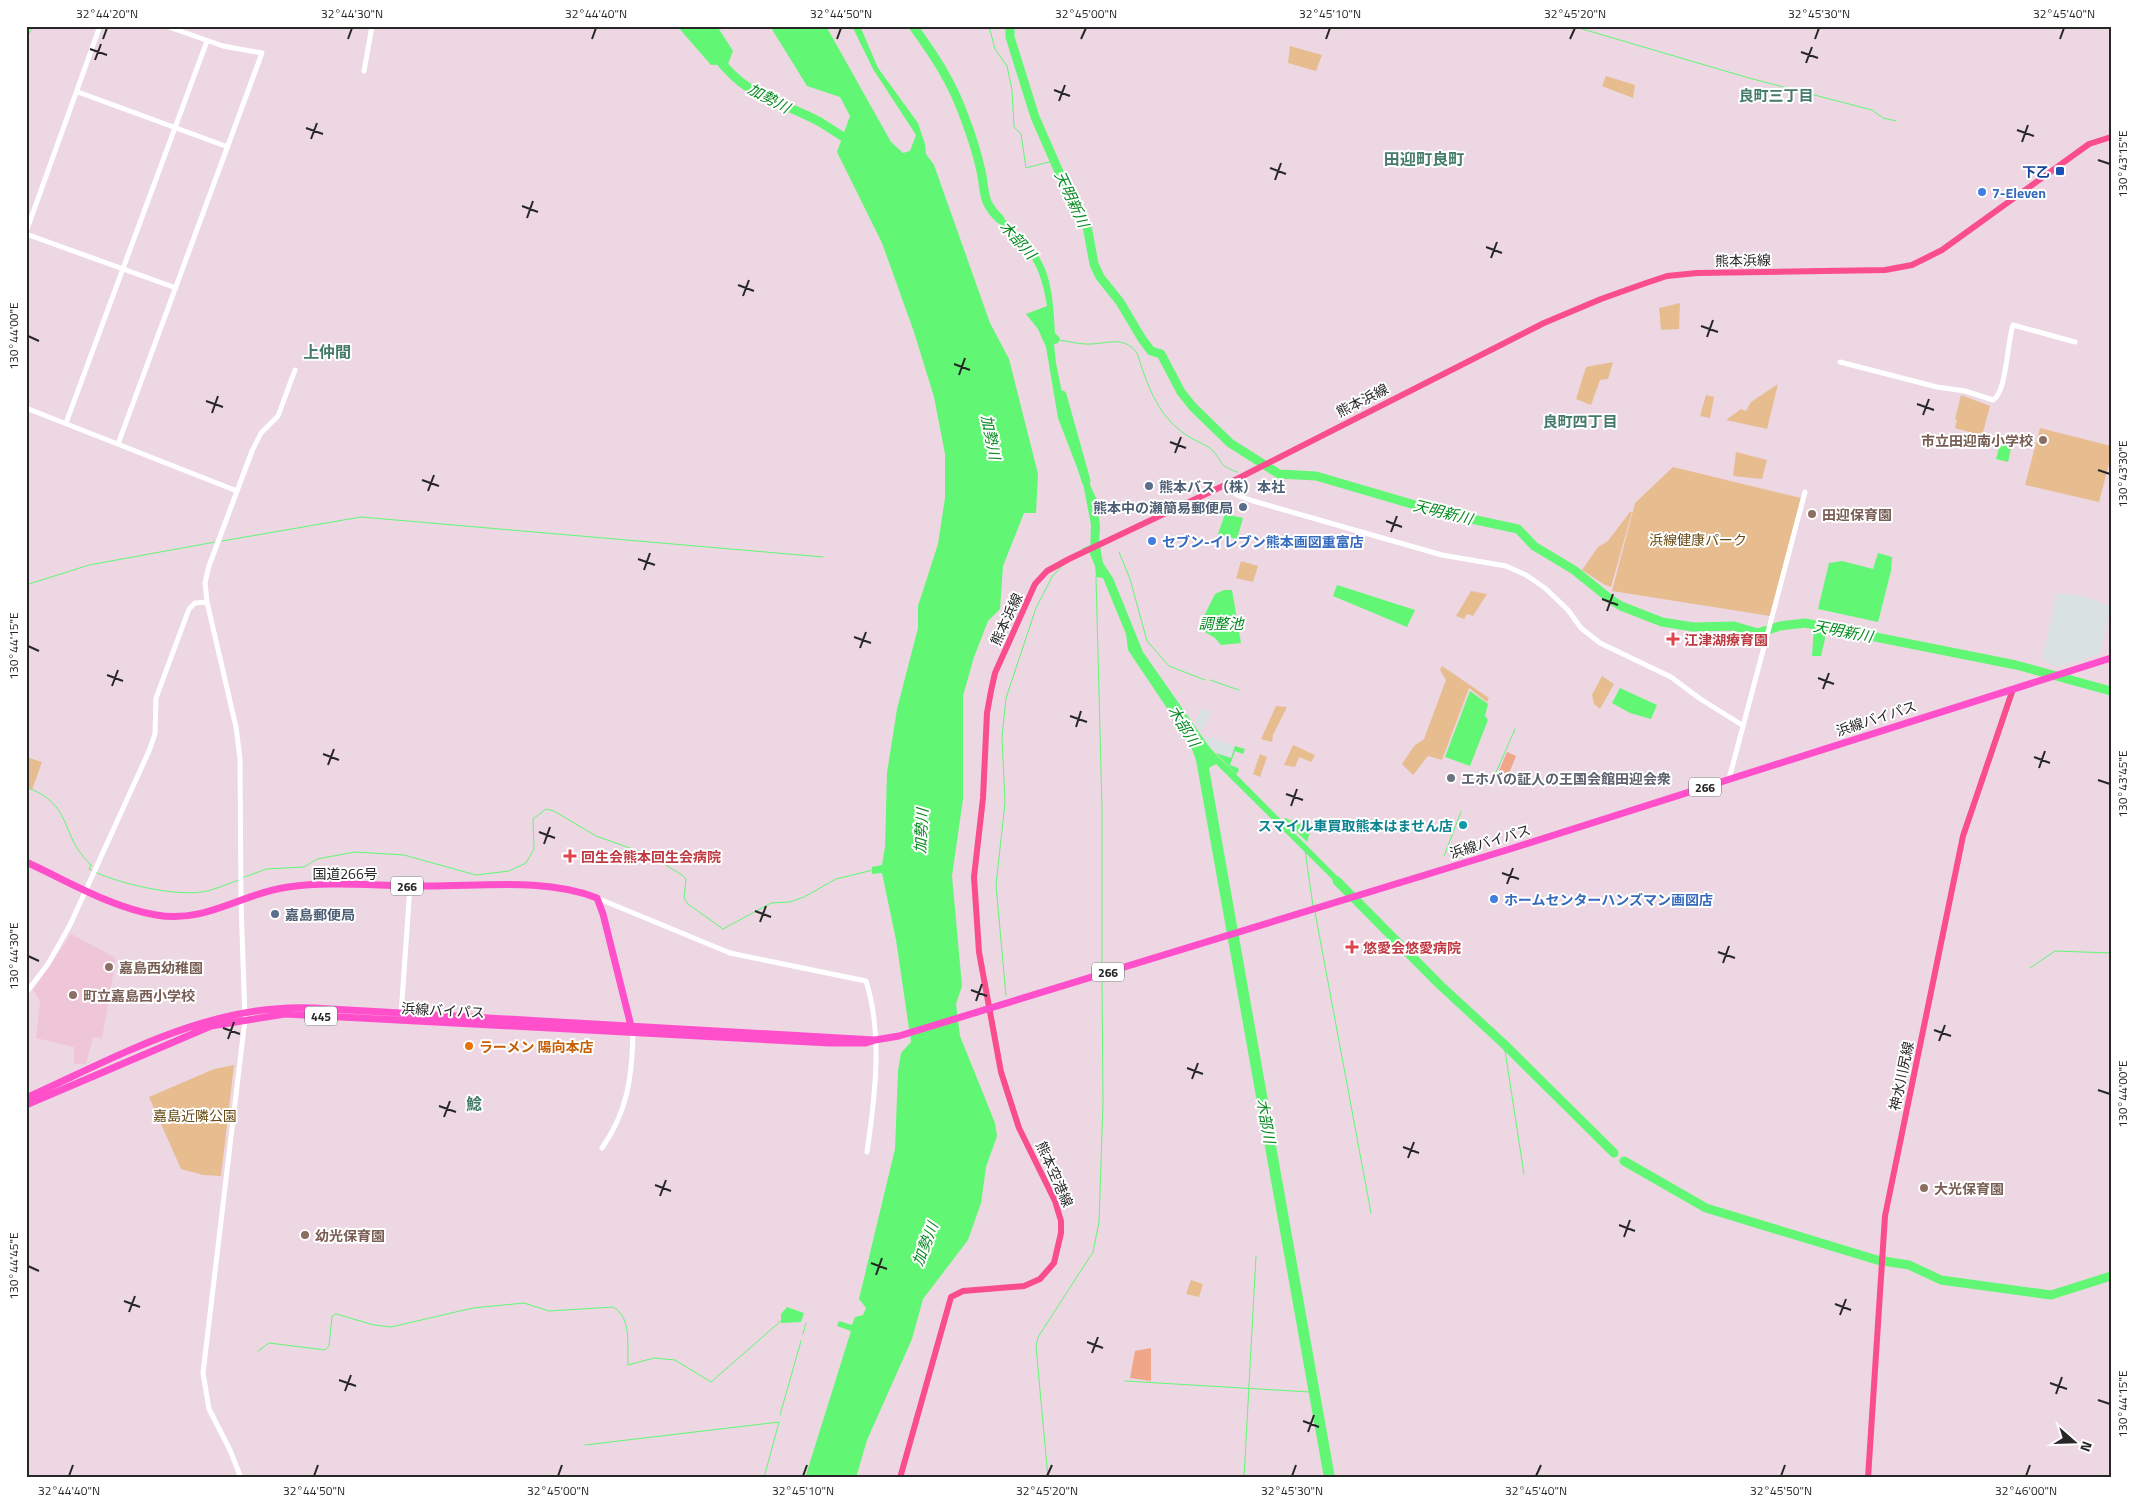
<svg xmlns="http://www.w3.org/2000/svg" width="2137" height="1504" viewBox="0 0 2137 1504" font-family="'Titillium Web','Noto Sans JP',sans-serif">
<rect width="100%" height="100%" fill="#ecd7e3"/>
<!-- industrial -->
<path fill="#d9e1e3" d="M2057,593l26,3 28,10 -11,48 -41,13 -17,-7z
M1201,708l11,4 -10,20 -7,-10z
M1207,736l27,10 -4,11 -19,-7 -7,-11z"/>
<!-- education -->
<path fill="#efc5d8" d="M71,934l45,24 -14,80 -9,-1 -7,27h-12v-17l-38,-9 4,-37 -7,-11z"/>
<!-- green -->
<path fill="#e7bd8f" d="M1290,46l32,9 -6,16 -28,-8z
M1606,76l29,9 -2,13 -31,-12z
M1680,303l-1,26 -18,1 -2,-22z
M1613,362l-5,17 -8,1 -9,25 -15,-6 10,-32z
M1778,384l-11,45 -41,-9 15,-11 5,2 5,-9z
M1706,395l8,2 -4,21 -10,-2z
M1961,395l29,11 -8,30 -27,-8 2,-8 -2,-1z
M2040,428l71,18v10l-12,46 -74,-17z
M1736,452l31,8 -5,19 -29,-3z
M1673,467l128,31 -31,118 -158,-25 23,-88z
M1630,512h2l-21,75 -6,-2 -23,-15 16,-23 10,-6z
M1241,561l17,5 -5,16 -17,-4z
M1471,591l16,3 -14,22 -6,-2 -3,5 -8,-3z
M1442,666l47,32 -2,4 -18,-14 -27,72 -14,-4 -15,19 -11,-11 12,-18 10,-7 22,-59 -6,-10z
M1602,676l12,8 -14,25 -6,-5 -2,-9z
M1276,706l11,1 -14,28 -1,7 -11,-3z
M1293,745l22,10 -4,7 -12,-5 -4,10 -11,-2z
M1260,754l7,3 -7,20 -7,-3z
M26,757l16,5 -10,28 -6,-3z
M234,1065l-13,111 -18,-1 -22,-6 -32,-72 65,-28z
M1191,1280l12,4 -4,13 -13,-3z"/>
<!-- pitch -->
<path fill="#efa689" d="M1507,752l9,4 -10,25 -10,-3z
M1151,1348v33l-21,-3 5,-27z"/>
<!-- water -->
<path fill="#61f774" d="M677,26h40l16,25 -5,13 -17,1z
M770,26h56l65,116 12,11 7,-2 6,-16 -43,-66 -21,-43h8l18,42 40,55 7,21 1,10 8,11 56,158 19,36 29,115 -2,39h-12l-21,53 -3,43 -12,12 -14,36 -11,39v103l-11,77 10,110 -6,18 4,32 35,87 2,13 -11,31 -5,36 -13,37 -45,59 -11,40 -45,101 -11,38h-51l46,-147 -14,-5 2,-5 13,4 3,-8 8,-2 3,-7 -7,-9 36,-150 3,-78 3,-18 10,-11 -15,-102 -14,-67 -10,1v-7l10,-2 3,-18 2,-74 10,-64 21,-81v-22l20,-62 7,-46v-44l-11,-57 -20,-65 -32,-89 -45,-91 13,-36 -10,-19 -33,-11z
M996,211c10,11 23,20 33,32 23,26 24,56 26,90l5,5 -2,5 -4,1 2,19 17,85 24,52 3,27 -1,14 4,22 10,15 30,74 67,96 138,139 -6,2 -126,-125 -7,4 126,710h-11l-128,-718 -7,-19 -61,-91 -2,-16 -23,-56 -7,-1 -1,-11 -5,-12 1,-29 -8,-42 -25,-65 -12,-71 -8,-18 -12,-15 21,-8c-8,-51 -23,-58 -58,-92z
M2001,441l11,3 -4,18 -12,-3z
M1225,514l18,4 -6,21 -19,-5z
M1878,553l14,4 -1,14 -13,51 -60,-13 11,-46 13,-2 31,8z
M1337,585l78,25 -8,17 -74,-31z
M1224,590h8l9,53 -20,2 -6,-7 -17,-10 17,-34z
M1814,627l13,3 -6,26h-9z
M1620,688l37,17 -6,14 -21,-6 -18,-10z
M1470,691l18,13 -3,12 3,4 -18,46 -25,-9z
M1235,746l10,3 -2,5 -8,-3 -5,14 8,3 1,3 -3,3 -20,-21 15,5z
M1285,818l26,11 -4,13 -23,-23z
M787,1307l17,6 -3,9 -20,1v-9z"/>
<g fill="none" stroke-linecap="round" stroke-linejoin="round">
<!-- stream -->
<path stroke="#61f774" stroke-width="1" d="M989,26l6,23 12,17 5,24 2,37 7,7 5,34 27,-7
M1572,26l177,52 123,32 11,8 13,3
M26,39l7,-13
M1058,340c10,1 19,4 28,4 19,1 37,-10 51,9 10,31 19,59 45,79 8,7 24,12 30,18 12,12 4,14 25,22
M222,541l139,-24 462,40
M1082,549l10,-4
M1119,552l11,27 17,62 22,25 36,14
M1096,577l6,231v163
M26,585l63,-20 126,-23
M1210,680l29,10
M1494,777l21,-48
M26,787c49,18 32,47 65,78l-2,4 3,1
M1305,850l8,56
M1444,856l17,-44
M95,872c26,12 78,24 107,20 13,-2 24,-8 37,-12
M242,878l24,-9 38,-2 13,-8 38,-7 49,3 72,20 33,-4 17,-8 8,-14 -1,-30 13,-10 8,2 42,25 51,18 35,21 4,4 -2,19 4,6 35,25 48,-26 19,-1 14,-5 32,-18 37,-9
M1315,912l56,301
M2030,968l25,-17 56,2
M1006,996l-10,-111 9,-82 -3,-66 4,-39 30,-90 16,-31 11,-12
M1504,1044l20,130
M803,1334l3,-11
M258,1351l11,-8 56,7 4,-4 3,-30 4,-2 38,11 17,2 82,-19 51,-5 25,8 64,-4c19,10 14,39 15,58l26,-7 21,2 36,22 71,-62
M1125,1381l184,11
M780,1415l21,-74
M585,1445l194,-23 -15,56
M1048,1478l-12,-132 2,-9 55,-85 6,-30 4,-118 -1,-127
M1244,1478l12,-222"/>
<!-- river -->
<path stroke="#61f774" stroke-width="9" d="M913,26c21,29 39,56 51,90 7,18 13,37 17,55 5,22 0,30 19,48
M1010,26v11l25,80 42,96 10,13 7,38 6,13 20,25 22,37 9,12 10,3 20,38 12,15 37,36 49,31 37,2 123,36 79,17 16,17 40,24 36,29 11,7 41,16 31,5 41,-1 24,7 22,-7 25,-3 211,42 95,26
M716,56c32,43 61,43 104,66 11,7 22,14 33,21
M1062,395l24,86
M1337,881l103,104 64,59 110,109
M1624,1161l82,47 171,52 32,5 32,15 110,15 60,-19"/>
<!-- minor -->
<path stroke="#fff" stroke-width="5" d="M364,71l8,-45
M78,92l150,55
M26,232l74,-206
M26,234l150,54
M1840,362l97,25 28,4 28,9c14,-8 14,-59 20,-75l62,17
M26,408l211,83
M66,423l141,-382
M118,444l144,-391 -39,-7 -57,-20
M1227,484l10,11 16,6 189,54 64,11 20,9 19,13 23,22 13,18 19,15 71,34 28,21 43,27
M1729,779l76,-287
M597,898l133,55 136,28c17,53 9,116 1,171
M26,993l22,-29 22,-39 79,-174 6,-17 1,-36 33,-89 6,-6 12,-1
M401,1015l9,-129
M602,1148c26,-37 30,-72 31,-115
M241,1478l-11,-28 -21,-41 -6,-36 42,-354 -4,-117 -1,-144 -4,-31 -29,-125 -2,-19 4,-17 43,-115 9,-18 17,-17 17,-46"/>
<!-- major -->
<path stroke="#fa4d8e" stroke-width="6" d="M900,1478l51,-181 12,-6 61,-5 16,-7 14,-16 7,-30v-12l-6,-20 -36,-73 -18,-56 -22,-120 -5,-75 9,-79 4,-85 4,-22 4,-18 40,-89 12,-13 22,-12 158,-75 317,-161 57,-24 45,-16 21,-7 30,-3 188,-3 27,-5 30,-15 147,-106 22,-7
M1868,1478l17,-262 78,-380 50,-147"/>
<!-- highway -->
<path stroke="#ff4fcb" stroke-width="7" d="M26,862c42,19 84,45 130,53 50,9 86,-22 132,-28 41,-6 90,-1 132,-1 57,1 124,-9 177,12l6,16 29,116
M26,1098c91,-41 184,-95 287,-90l562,32 24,-4 611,-187 601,-191
M26,1105l185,-79 74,-12 545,29h36l9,-3"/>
</g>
<!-- ticks -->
<path fill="none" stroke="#272727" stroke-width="2" d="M103,39l4,-11M348,39l4,-11M592,39l4,-11M837,39l4,-11M1081,39l5,-11M1326,39l4,-11M1570,39l5,-11M1815,39l4,-11M2060,39l4,-11M90,49l17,6M1801,52l17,6M95,60l6,-16M1806,63l6,-16M1054,90l16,6M1059,101l6,-16M306,128l17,6M2017,130l17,6M311,139l6,-16M2022,142l6,-17M2098,160l12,4M1270,168l16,6M1275,180l6,-17M522,206l16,6M527,218l6,-17M1486,247l16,6M1491,258l6,-16M738,285l16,6M743,296l6,-16M1701,326l17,6M28,336l11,5M1707,337l6,-17M954,364l16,6M959,375l6,-17M206,401l17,6M1917,404l17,6M212,413l6,-17M1923,415l6,-16M1170,442l16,6M1175,453l6,-16M2098,470l12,4M422,480l17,6M428,491l6,-16M1386,521l16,6M1391,532l6,-16M638,559l17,6M644,570l6,-17M1602,599l16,6M1607,611l6,-17M854,637l17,6M28,646l11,5M860,648l6,-16M107,675l16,6M1818,678l16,6M112,686l6,-16M1823,689l6,-16M1070,716l17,6M1076,727l5,-16M323,754l16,6M2034,757l16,6M328,765l6,-16M2039,768l6,-17M2098,780l12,4M1286,794l17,6M1291,806l6,-17M539,832l16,6M544,844l6,-17M1502,873l17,6M1507,884l6,-16M755,911l16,6M760,922l6,-16M1718,952l17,6M28,956l11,5M1723,963l6,-17M971,990l16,6M976,1001l6,-17M223,1028l17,6M1934,1030l17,6M228,1039l6,-17M1939,1041l6,-16M1187,1068l16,6M1192,1079l6,-16M2098,1090l12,4M439,1106l17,6M444,1117l6,-16M1403,1147l16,6M1408,1158l6,-16M655,1185l16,6M660,1196l6,-16M1619,1225l16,6M1624,1237l6,-17M871,1263l16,6M28,1266l11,5M876,1275l6,-17M124,1301l16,6M1835,1304l16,6M129,1312l6,-16M1840,1315l6,-16M1087,1342l16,6M1092,1353l6,-16M339,1380l17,6M2050,1383l17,6M345,1391l6,-16M2056,1394l6,-17M2098,1400l12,4M1303,1421l16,6M1308,1432l6,-17M69,1476l4,-11M314,1476l4,-11M558,1476l4,-11M803,1476l4,-11M1047,1476l5,-11M1292,1476l4,-11M1536,1476l5,-11M1781,1476l4,-11M2026,1476l4,-11"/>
<!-- markers -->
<rect fill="#1a4fb4" stroke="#fff" stroke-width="2" x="2055" y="166" width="10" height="10" rx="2.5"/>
<g fill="#3f7fe0" stroke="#fff" stroke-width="2">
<circle cx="1982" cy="192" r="5"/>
<circle cx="1152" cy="541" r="5"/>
<circle cx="1494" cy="899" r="5"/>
</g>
<g fill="#8d6e63" stroke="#fff" stroke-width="2">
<circle cx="2043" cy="440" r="5"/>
<circle cx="1812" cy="514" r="5"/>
<circle cx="109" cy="967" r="5"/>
<circle cx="73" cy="995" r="5"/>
<circle cx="1924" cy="1188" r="5"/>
<circle cx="305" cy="1235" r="5"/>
</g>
<g fill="#5c6f8a" stroke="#fff" stroke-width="2">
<circle cx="1149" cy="486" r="5"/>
<circle cx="1243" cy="507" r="5"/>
<circle cx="275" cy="914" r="5"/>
</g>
<g fill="#e0444e" stroke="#fff" stroke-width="2">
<path d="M1670.5 631.5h5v5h5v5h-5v5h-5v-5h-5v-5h5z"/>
<path d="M567.5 848.5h5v5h5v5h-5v5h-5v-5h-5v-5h5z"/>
<path d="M1349.5 939.5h5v5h5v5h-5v5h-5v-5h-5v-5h5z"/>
</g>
<circle fill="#6b7280" stroke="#fff" stroke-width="2" cx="1451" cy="778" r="5"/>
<circle fill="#0f9aa8" stroke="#fff" stroke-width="2" cx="1463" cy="825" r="5"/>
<circle fill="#e8710a" stroke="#fff" stroke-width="2" cx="469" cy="1046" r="5"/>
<g text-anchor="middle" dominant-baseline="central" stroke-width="4" stroke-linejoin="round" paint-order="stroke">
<!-- shield labels -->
<g fill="#fff" stroke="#686868" stroke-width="1">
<rect x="1689" y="777.5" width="32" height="19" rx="4"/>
<rect x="391" y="876.5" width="32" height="19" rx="4"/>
<rect x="1092" y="962.5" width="32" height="19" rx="4"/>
<rect x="305" y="1006.5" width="32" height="19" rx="4"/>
</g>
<g font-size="12" font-weight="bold" fill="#272727">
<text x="1705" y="787">266</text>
<text x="407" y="886">266</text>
<text x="1108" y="972">266</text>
<text x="321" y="1016">445</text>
</g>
<!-- transit labels -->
<g font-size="14" font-weight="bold" fill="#164399" stroke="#fff" text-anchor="end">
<text x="2050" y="171">下乙</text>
</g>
<!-- shop labels -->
<g font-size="14" font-weight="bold" fill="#366cbe" stroke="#fff" text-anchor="start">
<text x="1992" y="192">7-Eleven</text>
<text x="1162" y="541">セブン-イレブン熊本画図重富店</text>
<text x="1504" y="899">ホームセンターハンズマン画図店</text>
</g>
<!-- street labels -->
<g font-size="14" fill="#272727" stroke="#fff">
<text transform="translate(1743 260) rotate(-1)">熊本浜線</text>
<text transform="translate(1362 400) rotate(-27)">熊本浜線</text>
<text transform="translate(1006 619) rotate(-65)">熊本浜線</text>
<text transform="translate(1876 718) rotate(-18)">浜線バイパス</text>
<text transform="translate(1490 841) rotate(-17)">浜線バイパス</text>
<text x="345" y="873">国道266号</text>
<text transform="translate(443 1010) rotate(3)">浜線バイパス</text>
<text transform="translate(1901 1076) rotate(-78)">神水川尻線</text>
<text transform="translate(1055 1174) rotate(66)">熊本空港線</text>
</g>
<!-- education labels -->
<g font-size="14" font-weight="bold" fill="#785e54" stroke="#fff" text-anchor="start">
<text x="2033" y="440" text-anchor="end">市立田迎南小学校</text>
<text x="1822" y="514">田迎保育園</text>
<text x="119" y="967">嘉島西幼稚園</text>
<text x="83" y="995">町立嘉島西小学校</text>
<text x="1934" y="1188">大光保育園</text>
<text x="315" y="1235">幼光保育園</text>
</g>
<!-- service labels -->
<g font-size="14" font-weight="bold" fill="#4e5e75" stroke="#fff" text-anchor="start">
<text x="1159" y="486">熊本バス（株）本社</text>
<text x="1233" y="507" text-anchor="end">熊本中の瀬簡易郵便局</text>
<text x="285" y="914">嘉島郵便局</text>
</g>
<!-- park labels -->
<g font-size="14" fill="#684b14" stroke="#fff">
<text x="1698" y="539">浜線健康パーク</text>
<text x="195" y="1115">嘉島近隣公園</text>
</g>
<!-- health labels -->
<g font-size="14" font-weight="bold" fill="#be3a42" stroke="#fff" text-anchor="start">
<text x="1684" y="639">江津湖療育園</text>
<text x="581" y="856">回生会熊本回生会病院</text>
<text x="1363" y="947">悠愛会悠愛病院</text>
</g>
<!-- worship labels -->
<g font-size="14" font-weight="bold" fill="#5b616d" stroke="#fff" text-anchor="start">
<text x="1461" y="778">エホバの証人の王国会館田迎会衆</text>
</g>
<!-- culture labels -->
<g font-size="14" font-weight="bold" fill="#0d838f" stroke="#fff" text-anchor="end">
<text x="1453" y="825">スマイル車買取熊本はません店</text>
</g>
<!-- food labels -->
<g font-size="14" font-weight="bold" fill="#c56008" stroke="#fff" text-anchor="start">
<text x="479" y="1046">ラーメン 陽向本店</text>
</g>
<!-- neighbourhood labels -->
<g font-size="15" font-weight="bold" fill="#457b6a" stroke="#fff">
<text x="1776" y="95">良町三丁目</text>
<text x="1580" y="421">良町四丁目</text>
</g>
<!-- water labels -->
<g font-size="15" font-style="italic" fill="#068a20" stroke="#fff">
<text transform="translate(769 98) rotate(28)">加勢川</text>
<text transform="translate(1072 199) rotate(65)">天明新川</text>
<text transform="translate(1018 240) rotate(48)">木部川</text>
<text transform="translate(991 437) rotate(79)">加勢川</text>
<text transform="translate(1443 512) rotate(14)">天明新川</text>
<text x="1221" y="623">調整池</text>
<text transform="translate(1843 631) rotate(11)">天明新川</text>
<text transform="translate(1184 726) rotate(58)">木部川</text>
<text transform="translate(921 831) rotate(-87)">加勢川</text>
<text transform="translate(1266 1121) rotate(80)">木部川</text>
<text transform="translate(925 1244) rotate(-69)">加勢川</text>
</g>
<!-- quarter labels -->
<g font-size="16" font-weight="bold" fill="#457b6a" stroke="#fff">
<text x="1424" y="159">田迎町良町</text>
<text x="327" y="352">上仲間</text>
<text x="474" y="1104">鯰</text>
</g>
</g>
<!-- border -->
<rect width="2137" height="1504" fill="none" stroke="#ffffff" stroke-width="55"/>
<!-- north arrow -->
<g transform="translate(2074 1442) rotate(110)" stroke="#ffffff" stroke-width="4" paint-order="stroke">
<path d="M0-4L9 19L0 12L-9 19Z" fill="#272727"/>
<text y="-8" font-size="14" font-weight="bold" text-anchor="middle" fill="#272727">N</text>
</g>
<rect x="28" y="28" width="2082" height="1448" fill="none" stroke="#272727" stroke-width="2"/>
<g font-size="12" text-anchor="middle" fill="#272727">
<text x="107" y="18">32°44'20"N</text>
<text x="352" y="18">32°44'30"N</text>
<text x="596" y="18">32°44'40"N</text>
<text x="841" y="18">32°44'50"N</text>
<text x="1086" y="18">32°45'00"N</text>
<text x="1330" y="18">32°45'10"N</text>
<text x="1575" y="18">32°45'20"N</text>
<text x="1819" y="18">32°45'30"N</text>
<text x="2064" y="18">32°45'40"N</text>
<text transform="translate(2123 164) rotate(-90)" y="4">130°43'15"E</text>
<text transform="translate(14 336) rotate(-90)" y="4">130°44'00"E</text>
<text transform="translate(2123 474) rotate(-90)" y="4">130°43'30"E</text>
<text transform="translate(14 646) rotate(-90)" y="4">130°44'15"E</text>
<text transform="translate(2123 784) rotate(-90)" y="4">130°43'45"E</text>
<text transform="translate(14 956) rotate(-90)" y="4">130°44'30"E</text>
<text transform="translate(2123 1094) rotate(-90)" y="4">130°44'00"E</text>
<text transform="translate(14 1266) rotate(-90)" y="4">130°44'45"E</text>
<text transform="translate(2123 1404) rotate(-90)" y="4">130°44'15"E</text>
<text x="69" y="1495">32°44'40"N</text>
<text x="314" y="1495">32°44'50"N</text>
<text x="558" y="1495">32°45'00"N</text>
<text x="803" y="1495">32°45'10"N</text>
<text x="1047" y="1495">32°45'20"N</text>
<text x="1292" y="1495">32°45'30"N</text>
<text x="1536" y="1495">32°45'40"N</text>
<text x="1781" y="1495">32°45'50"N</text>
<text x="2026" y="1495">32°46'00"N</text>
</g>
</svg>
